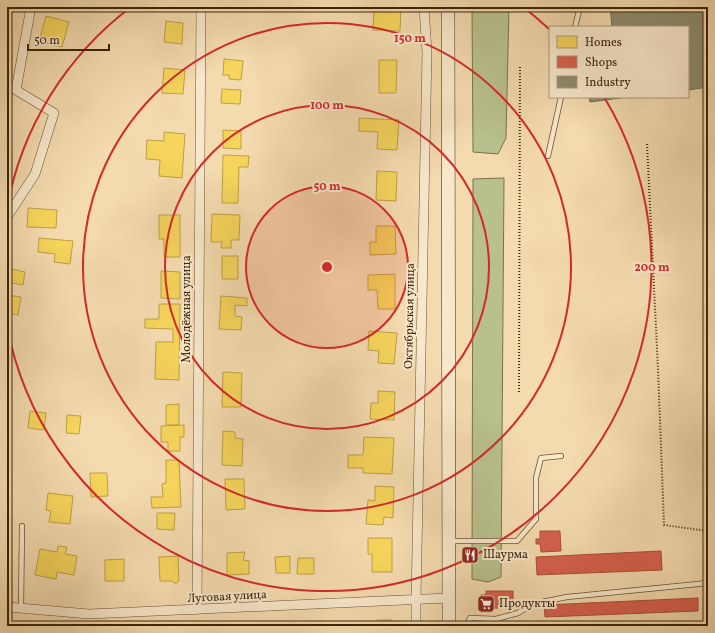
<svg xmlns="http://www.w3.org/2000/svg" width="715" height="633" viewBox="0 0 715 633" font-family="Vollkorn,serif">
<rect width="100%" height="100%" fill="#f4dbaf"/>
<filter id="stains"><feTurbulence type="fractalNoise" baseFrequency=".005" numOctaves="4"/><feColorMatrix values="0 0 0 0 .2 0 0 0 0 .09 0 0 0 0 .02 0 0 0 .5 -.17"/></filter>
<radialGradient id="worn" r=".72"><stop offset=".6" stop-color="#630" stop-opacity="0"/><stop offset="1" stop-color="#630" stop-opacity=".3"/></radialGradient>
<!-- green -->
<path fill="#b8c18e" stroke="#7a724c" d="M472,7h37l-3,131 -8,16 -25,-2z
M504,178l-3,399 -13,5 -16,-3 1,-400z"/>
<!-- homes -->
<path fill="#f6d55c" stroke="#bea043" d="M58,7h12l-1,3z
M223,7h18v1l-17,1z
M374,7h27l-1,24 -27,-1z
M46,16l23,6 -7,25 -23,-6z
M166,21l17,2 -1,21 -18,-2z
M224,59l19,2 -2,19 -12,-1v-4h-6z
M379,60h18l-1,33h-17z
M164,68l21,2 -2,24 -21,-1z
M222,89l19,1 -1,14 -19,-1z
M359,118l40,2 -2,30 -20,-1 1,-17 -19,-1z
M223,130l18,1v18l-18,-1z
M164,132l21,2 -3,44 -23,-2 1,-16 -14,-1 1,-19 17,1z
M223,155l26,1 -1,11h-9l-1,36h-16z
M377,171l20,1 -1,29 -20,-1z
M28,208l29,2 -1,18 -29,-1z
M212,214l28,1 -1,25h-8v8h-10l1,-6h-11z
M159,215h21v42h-16v-18h-5z
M376,226h19l1,28 -26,1v-13h6z
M39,238l34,3 -3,23 -16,-2 1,-8 -17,-2z
M222,256h16v23h-16z
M7,268l18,4 -2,13 -16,-3z
M161,271l19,1v27l-19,-1z
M395,274v35h-17l-1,-19h-9v-15z
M7,295l14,2 -3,18 -11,-2z
M221,296l26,2v8l-12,-1v11l7,1 -1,13 -22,-1z
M159,304h21l-1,76 -24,-1 1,-37h17v-13l-28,-1v-9h14z
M369,331l28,2 -3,31 -16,-1 1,-12 -11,-1z
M223,372l19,1 -1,34h-19z
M378,391l17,1 -1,28 -24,-1 1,-16h7z
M179,404v21h-13v-20z
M7,407h3l-1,19h-2z
M30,411l16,2 -2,17 -16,-2z
M67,415l14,1 -2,18 -13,-1z
M184,425v12h-4v14h-12v-9h-7v-16z
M223,431l12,1v6l8,1 -1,27 -20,-1z
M364,437l30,1 -2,36 -29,-1v-5h-15v-13h15z
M166,460h13l2,47 -29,1 -1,-11h12l-1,-13 4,-1z
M90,473h17l1,23 -17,1z
M225,479h19l1,30 -19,1z
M375,486l19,1 -1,31 -9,-1 -1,8 -17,-1 2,-24 7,1z
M48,493l25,3 -3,28 -21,-2 2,-11 -5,-1z
M157,513h18l-1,17 -17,-1z
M368,538h24v34h-20v-18h-4z
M58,546l9,1 -2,7 12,2 -3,19 -17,-3 -1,7 -21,-4 5,-26 17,3z
M245,552l-2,8 6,1v13l-22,1v-22z
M178,556l1,25 -2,2h-3l-2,-2h-12l-1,-24z
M290,556v17h-14l-1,-16z
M298,558h16v16h-17z
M124,559v22h-19v-21z
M377,620h15v6h-15z
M283,621l1,5h-16v-4z
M362,621v5h-12v-4z
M312,622h18v4h-18z
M37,624l23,2h-24z
M260,625v1h-25z"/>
<!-- shops -->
<path fill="#d6604d" stroke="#a84e39" d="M540,531h20l1,20 -20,1 -1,-8h-4v-5h4z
M661,551l1,19 -125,5 -1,-18z
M486,591h27v17h-27v-4h-5l-1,-2 1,-7h5z
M698,598v13l-153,6 -1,-12z"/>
<!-- industry -->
<path fill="#8c8c6e" stroke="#746d50" d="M610,7h98v80l-20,3v-63h-76z
M589,97h39l-38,5z"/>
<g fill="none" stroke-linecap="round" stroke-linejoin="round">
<defs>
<path id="service" d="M575,27l5,-20
M548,156l13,-59
M450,541h67l19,-22v-41l5,-20 20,-2
M21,608l1,-82
M466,626l4,-8 26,1 22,-6 14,-9 35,-7 141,-14"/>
<path id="minor" d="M7,217l28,-43 19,-61 -38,-23 15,-83
M7,607l82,7 359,-16
M197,610l4,-603
M416,626v-27l11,-547 -3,-45"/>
<path id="secondary" d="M448,7l1,619"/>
</defs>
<!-- service casing -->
<use href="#service" stroke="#695232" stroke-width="6"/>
<!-- minor casing -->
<use href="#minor" stroke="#695232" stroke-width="10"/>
<!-- secondary casing -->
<use href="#secondary" stroke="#3b2409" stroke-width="14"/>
<!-- path -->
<path stroke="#3b2409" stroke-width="2" stroke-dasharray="1 2" stroke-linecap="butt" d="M647,144l11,225 6,156 44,6
M519,392l1,-325"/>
<!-- service -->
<use href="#service" stroke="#f8e8cb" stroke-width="4.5"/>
<!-- minor -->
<use href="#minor" stroke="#f8e8cb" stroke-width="9"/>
<!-- secondary -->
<use href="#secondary" stroke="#f8e8cb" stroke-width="13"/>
</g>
<!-- distance rings -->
<circle cx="327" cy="267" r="81" fill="#d62828" fill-opacity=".12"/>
<g fill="none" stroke="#d62828" stroke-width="2">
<circle cx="327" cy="267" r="81"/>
<circle cx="327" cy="267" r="162"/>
<circle cx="327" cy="267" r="244"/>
<path d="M7 208A325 325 0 0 1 131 7M523 7A325 325 0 0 1 549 29M604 97A325 325 0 1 1 7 326"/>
</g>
<!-- icons -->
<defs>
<symbol id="restaurant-square" viewBox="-11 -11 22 22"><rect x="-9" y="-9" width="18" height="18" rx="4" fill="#8f2418" stroke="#f8e8cb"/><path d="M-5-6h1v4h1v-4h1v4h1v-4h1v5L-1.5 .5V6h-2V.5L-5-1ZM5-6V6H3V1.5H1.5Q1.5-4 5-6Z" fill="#fff"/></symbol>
<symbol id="supermarket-square" viewBox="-11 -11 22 22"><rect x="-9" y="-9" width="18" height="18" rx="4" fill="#8f2418" stroke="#f8e8cb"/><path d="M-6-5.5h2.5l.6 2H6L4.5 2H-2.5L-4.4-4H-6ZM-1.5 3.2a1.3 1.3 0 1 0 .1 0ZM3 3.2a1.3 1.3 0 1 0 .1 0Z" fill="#fff"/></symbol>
</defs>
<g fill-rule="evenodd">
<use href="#restaurant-square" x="460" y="545" width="20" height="20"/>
<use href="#supermarket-square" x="476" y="594" width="20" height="20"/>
</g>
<g text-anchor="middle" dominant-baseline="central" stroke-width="4" stroke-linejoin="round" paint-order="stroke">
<!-- street labels -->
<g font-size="12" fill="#3b2409" stroke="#f8e8cb">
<text transform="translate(187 309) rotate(-90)">Молодёжная улица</text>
<text transform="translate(410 316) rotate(-89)">Октябрьская улица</text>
<text transform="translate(227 597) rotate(-3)">Луговая улица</text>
</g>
<!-- poi labels -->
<g font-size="12" fill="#3b2409" stroke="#f8e8cb" text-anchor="start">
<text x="483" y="555">Шаурма</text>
<text x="499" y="604">Продукты</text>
</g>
</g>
<circle cx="327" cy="267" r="6" fill="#d62828" stroke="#f8e8cb" stroke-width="2"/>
<g font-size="12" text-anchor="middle" font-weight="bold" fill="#d62828" stroke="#f8e8cb" stroke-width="4" stroke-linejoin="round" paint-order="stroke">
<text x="410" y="42">150 m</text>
<text x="327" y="109">100 m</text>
<text x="327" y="190">50 m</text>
<text x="652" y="271">200 m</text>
</g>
<!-- margin -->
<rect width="715" height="633" fill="none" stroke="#f4dbaf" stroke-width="24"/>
<rect x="8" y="8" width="699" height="617" fill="none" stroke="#3b2409" stroke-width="2"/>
<rect x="12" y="12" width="691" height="609" fill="none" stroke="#3b2409"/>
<!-- legend -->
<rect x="549" y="26" width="140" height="72" fill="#f8e8cb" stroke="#ac9a7d"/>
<rect x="557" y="36" width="20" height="12" fill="#f6d55c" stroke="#ac9a7d"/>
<text x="585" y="46" font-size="12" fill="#3b2409">Homes</text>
<rect x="557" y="56" width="20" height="12" fill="#d6604d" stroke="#ac9a7d"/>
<text x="585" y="66" font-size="12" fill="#3b2409">Shops</text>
<rect x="557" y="76" width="20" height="12" fill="#8c8c6e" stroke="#ac9a7d"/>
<text x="585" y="86" font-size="12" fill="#3b2409">Industry</text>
<!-- scale -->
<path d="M28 44v6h81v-6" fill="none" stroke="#3b2409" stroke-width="2"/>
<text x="34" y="44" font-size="12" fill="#3b2409" stroke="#f8e8cb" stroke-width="3" paint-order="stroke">50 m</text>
<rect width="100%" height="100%" filter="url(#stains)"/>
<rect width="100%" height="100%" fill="url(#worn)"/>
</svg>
